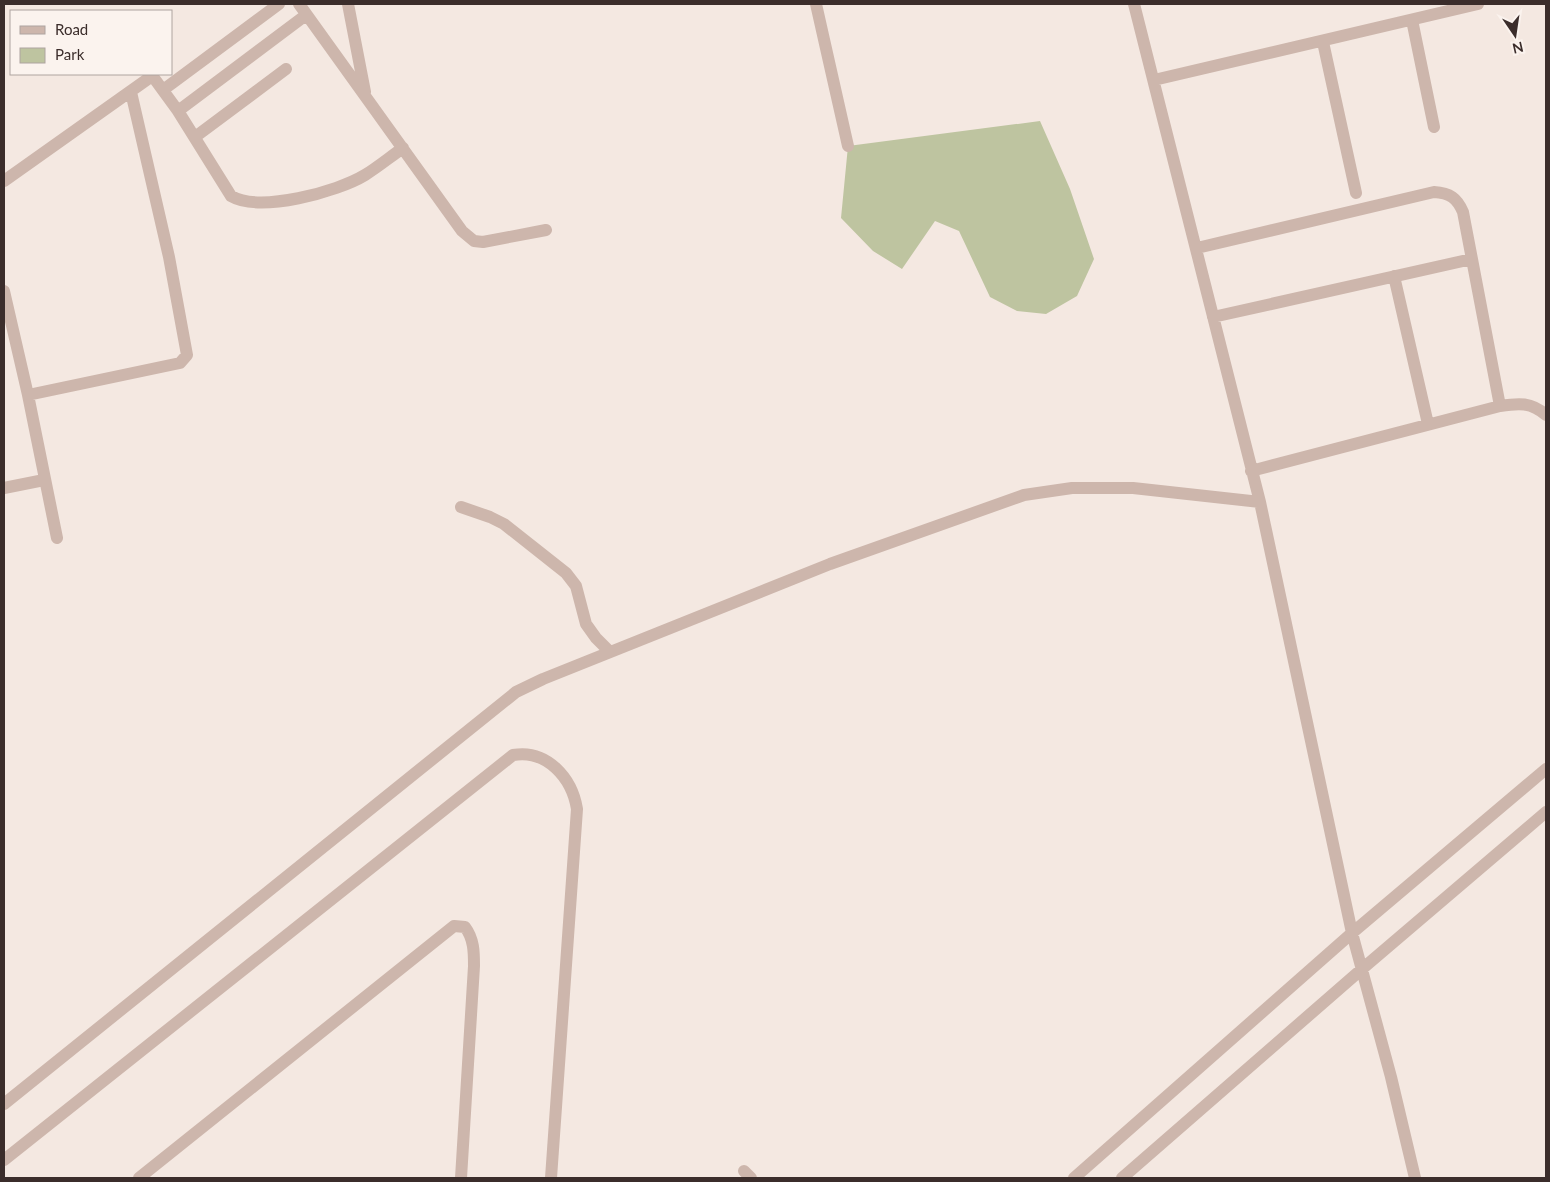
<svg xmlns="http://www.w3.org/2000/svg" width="1550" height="1182" viewBox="0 0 1550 1182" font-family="Lato,sans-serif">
<rect width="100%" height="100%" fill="#f4e8e1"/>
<!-- green -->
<path fill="#bec4a0" d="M1040,121l30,68 24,70 -17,37 -31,18 -29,-3 -27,-14 -31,-66 -24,-10 -33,48 -29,-18 -32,-33 7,-72z"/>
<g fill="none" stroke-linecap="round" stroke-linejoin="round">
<!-- minor -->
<path stroke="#cdb6ac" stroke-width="12" d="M299,4l163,227 12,10 9,1 63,-12
M348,4l17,88
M816,4l32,142
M1134,4l126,498 92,431 39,144 24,101
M1412,20l22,107
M1323,42l33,151
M151,74l27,37 53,85c29,17 106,-4 134,-21 13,-8 25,-18 38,-27
M1154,80l324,-76
M163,90l116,-86
M178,111l128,-96
M195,137l91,-68
M4,181l148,-105
M1197,248l237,-56c16,1 23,6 29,20l37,194
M1394,276l34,148
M4,291l24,104 29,143
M1213,317l259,-58
M28,395l152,-32 7,-8 -18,-98 -38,-165
M1251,471l249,-65c19,-3 31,-4 46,9
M4,488l40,-8
M461,507l29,10 14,7 62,49 10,13 10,38 10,14 14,14
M4,1104l512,-412 27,-13 287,-115 194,-69 48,-7h61l127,14
M4,1160l509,-405c34,-6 59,23 64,54l-26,369
M744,1171l7,7
M139,1178l315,-252 11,1c9,12 9,25 9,39l-13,212
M1074,1178l278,-245 194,-164
M1122,1178l240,-209 184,-157"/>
</g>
<!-- border -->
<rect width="1550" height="1182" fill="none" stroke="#3b2d2b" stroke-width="10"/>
<!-- legend -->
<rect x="10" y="10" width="162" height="65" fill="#fbf3ee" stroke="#aea4a0"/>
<rect x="20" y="26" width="25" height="8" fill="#cdb6ac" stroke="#aea4a0"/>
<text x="55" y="35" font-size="15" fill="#3b2d2b">Road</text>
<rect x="20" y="48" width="25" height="15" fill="#bec4a0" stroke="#aea4a0"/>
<text x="55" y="60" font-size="15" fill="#3b2d2b">Park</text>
<!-- north arrow -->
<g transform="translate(1515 35) rotate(167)" stroke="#fbf3ee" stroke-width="4" paint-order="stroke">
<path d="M0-4L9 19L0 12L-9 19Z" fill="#3b2d2b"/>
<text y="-8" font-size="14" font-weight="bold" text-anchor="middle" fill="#3b2d2b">N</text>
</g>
</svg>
